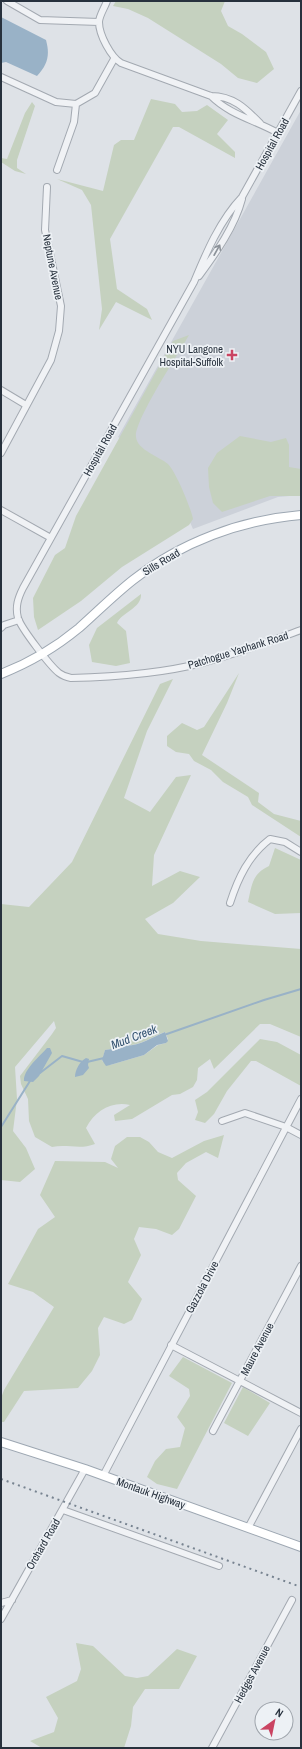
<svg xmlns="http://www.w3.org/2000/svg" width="302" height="1749" viewBox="0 0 302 1749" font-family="'Archivo Narrow',sans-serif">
<rect width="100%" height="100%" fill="#dee2e7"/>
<!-- built -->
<path fill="#ccd1d9" d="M301,110v385l-23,2 -85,32 -27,-61 -48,-31z"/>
<!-- green -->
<path fill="#c5d1bf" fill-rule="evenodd" d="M116,1h109l-4,10 7,15 14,8 24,18 8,17 -17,14 -19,-5 -17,-14 -73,-46 -20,-9 -15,-3z
M151,99l24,5 7,8 15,-1 10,-6 21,15 -11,14 18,18v6l-56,-31h-6l-63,112 7,50 30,20 5,11 -36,-18 -17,28 3,-21 -11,-104 -9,-15 -25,-11 46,12 11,-46 7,-5h13z
M32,102l3,4 -18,54v8l9,6 -11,-3 -14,-9v-4l6,1 18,-46z
M189,335c-10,18 -55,86 -53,102 1,13 24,20 32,27 8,8 23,44 25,55l-4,6 -67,42 -41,34 -43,29 -4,-13 -1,-19 22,-43 10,-7 11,-32 97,-175z
M240,436l31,6 15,-4 3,7v22l12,2v27h-31l-48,16 -9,-9 -4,-16 -1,-19 9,-15z
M141,594c1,14 -19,18 -24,29l9,8 4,32 -14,3 -24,-4 -3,-17 8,-17z
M239,673l-12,30 -25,52 57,38 -1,9 16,12 27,7v16l-49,-32 -4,-8 -25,-15 -12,-12 -17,-9 -5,-7 -13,-2 -9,-6v-10l15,-13 15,7 7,-3z
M173,679l-26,52 -23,67 26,14 26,-35 15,-2 -37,80 -2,31 28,-15 20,6 -27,26 -28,16 13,15 43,7 100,8v88l-31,-13h-10l-46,45 -4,-10 -12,9 -1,12 -4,7 -13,7 -8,1 -40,24 -17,2 -1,-6 16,-10c-19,-4 -35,6 -44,23l9,16c-15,6 -27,0 -43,3l-17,-10 -6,-16 -1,-22 -7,-15 -1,-8 32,-42 4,-6 -2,-7 -39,46 2,32 -4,32 13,17 9,21 -15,13 -19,-2v-276l28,3 43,-45 88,-178zM165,1032l3,7 -2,4 -8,2 -14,10 -34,10 -8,-4 3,-11 13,-2 3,-3c16,3 30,-8 44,-13z
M275,848l26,12v53l-26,1 -27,-12c4,-17 4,-28 21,-36z
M260,1039l17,3 24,13v31l-45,-25h-5l-24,30 -13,23 -9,9 -10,-3 3,-8 -3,-12 12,-8z
M224,1135l-6,23 -12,-6 -20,11 -9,10 1,7 18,16 -17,33 -7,6 -16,-6 -17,-2 -5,12 7,16 -13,27 14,17 -10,21 -8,4 -20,-7 -6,11 2,27 -8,16 -14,17 -54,3 -20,31h-3v-24l3,-8 50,-83 -21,-15 -25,-8 30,-55 17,-12 -15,-22 15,-34 50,1 13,6 -7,-9 4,-13 12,-9h13l9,5 9,10 14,6 32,-17z
M183,1357l49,26 -55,106 -20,-5 -10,-7 8,-16 11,-12 14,-2 5,-19 -8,-11 13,-21 -1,-7 -20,-13z
M243,1387l27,16 -22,33 -24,-13z
M76,1643l17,3 32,30 12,2 11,-2 29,-27 20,7 -18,33h-34l-12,18 -2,19 -7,22h-82l-12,-7 24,-9 4,-14 -12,-21 31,-16 4,-12z"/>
<!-- water -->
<path fill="#99b2c7" d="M1,17l45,23c4,15 2,24 -9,36l-31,-14 -5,1z
M165,1032l3,9 -2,2 -9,2 -13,10 -34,10 -4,1 -4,-6 3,-10 13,-2 3,-3c15,3 30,-7 44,-13z
M50,1048l2,5 -13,23 -6,6 -9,-1c-1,-11 16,-25 23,-33z
M86,1058l3,1 -1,6 1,3 -6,7 -8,2c0,-7 5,-16 11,-19z"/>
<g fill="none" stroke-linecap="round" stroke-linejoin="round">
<!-- stream -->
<path stroke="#99b2c7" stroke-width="2" d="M164,1035l100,-35 37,-11
M87,1062l17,-4
M40,1073l22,-17 21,6
M1,1127l29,-46"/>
<defs>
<path id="minor" d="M7,1l33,19 59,2
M107,1c-2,6 -8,15 -8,21 0,13 12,35 22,41l90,33c22,0 34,12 49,27
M1,77l55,25 20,2 19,-11 19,-34
M301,91l-59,106c-22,23 -36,56 -48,85l-171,306c-5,10 -8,19 -5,30 3,10 32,48 41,55 4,3 7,4 12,5 43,-1 88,-4 131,-15 34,-9 66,-21 99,-33
M211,96c19,19 44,24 67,37
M57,170l17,-48 2,-18
M199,276c17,-23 36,-50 43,-77
M1,390l25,15
M1,453l50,-93 8,-29 2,-25 -16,-76 2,-43
M1,510l50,28
M1,628l3,-3 15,-5
M230,903c8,-25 19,-48 40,-64l15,3 16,10
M222,1121l23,-8 41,14 15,8
M171,1345l130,68
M213,1431l88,-165
M103,1476l198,-377
M63,1510l156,56
M248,1528l53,-99
M1,1603l11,-3
M1,1619l84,-150
M212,1748l80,-148"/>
<path id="major" d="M1,674c28,-11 55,-27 78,-46 18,-16 35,-33 54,-48 48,-38 108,-60 168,-65
M1,1442l84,27 216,78"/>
</defs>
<!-- minor casing -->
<use href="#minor" stroke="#a3a9b1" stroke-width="8"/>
<!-- major casing -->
<use href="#major" stroke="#9da7b2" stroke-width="10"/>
<!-- minor -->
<use href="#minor" stroke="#f0f2f5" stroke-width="6"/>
<!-- major -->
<use href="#major" stroke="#fff" stroke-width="8"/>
<!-- rail -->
<path stroke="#778390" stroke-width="2" stroke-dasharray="2 4" stroke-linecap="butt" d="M1,1479l300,108"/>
</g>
<!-- one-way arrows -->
<defs><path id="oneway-shaft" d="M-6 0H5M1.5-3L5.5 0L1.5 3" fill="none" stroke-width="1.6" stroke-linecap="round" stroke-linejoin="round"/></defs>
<use stroke="#8c9299" href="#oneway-shaft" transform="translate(217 250) rotate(-61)"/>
<!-- markers -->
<path fill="#ca4462" stroke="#edf1f5" stroke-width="1.5" d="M230 349h4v4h4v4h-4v4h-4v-4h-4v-4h4z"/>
<g text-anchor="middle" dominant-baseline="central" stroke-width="3.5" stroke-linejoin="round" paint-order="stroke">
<!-- street labels -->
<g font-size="11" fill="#27313d" stroke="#edf1f5">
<text transform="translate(272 144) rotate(-61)">Hospital Road</text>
<text transform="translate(53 267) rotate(79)">Neptune Avenue</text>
<text transform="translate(100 450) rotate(-61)">Hospital Road</text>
<text transform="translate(161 562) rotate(-31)">Sills Road</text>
<text transform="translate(238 650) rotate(-17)">Patchogue Yaphank Road</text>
<text transform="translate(202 1287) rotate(-62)">Gazzola Drive</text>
<text transform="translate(257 1349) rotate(-62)">Maure Avenue</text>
<text transform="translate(151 1493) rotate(20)">Montauk Highway</text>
<text transform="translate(43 1544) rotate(-60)">Orchard Road</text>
<text transform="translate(252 1674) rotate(-62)">Hedges Avenue</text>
</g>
<!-- poi labels -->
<g font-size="11" fill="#27313d" stroke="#edf1f5" text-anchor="end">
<text x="223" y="349">NYU Langone<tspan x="223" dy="13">Hospital-Suffolk</tspan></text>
</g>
<!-- water labels -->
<g font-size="12" font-style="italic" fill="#335270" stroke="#edf1f5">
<text transform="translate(134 1037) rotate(-21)">Mud Creek</text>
</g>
</g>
<!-- border -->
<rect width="302" height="1749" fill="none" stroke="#27313d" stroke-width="4"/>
<!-- north arrow -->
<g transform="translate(274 1721) rotate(33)"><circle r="19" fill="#edf1f5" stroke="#9ea4ab"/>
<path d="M0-3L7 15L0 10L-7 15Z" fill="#ca4462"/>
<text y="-6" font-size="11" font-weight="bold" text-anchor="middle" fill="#27313d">N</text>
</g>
</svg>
